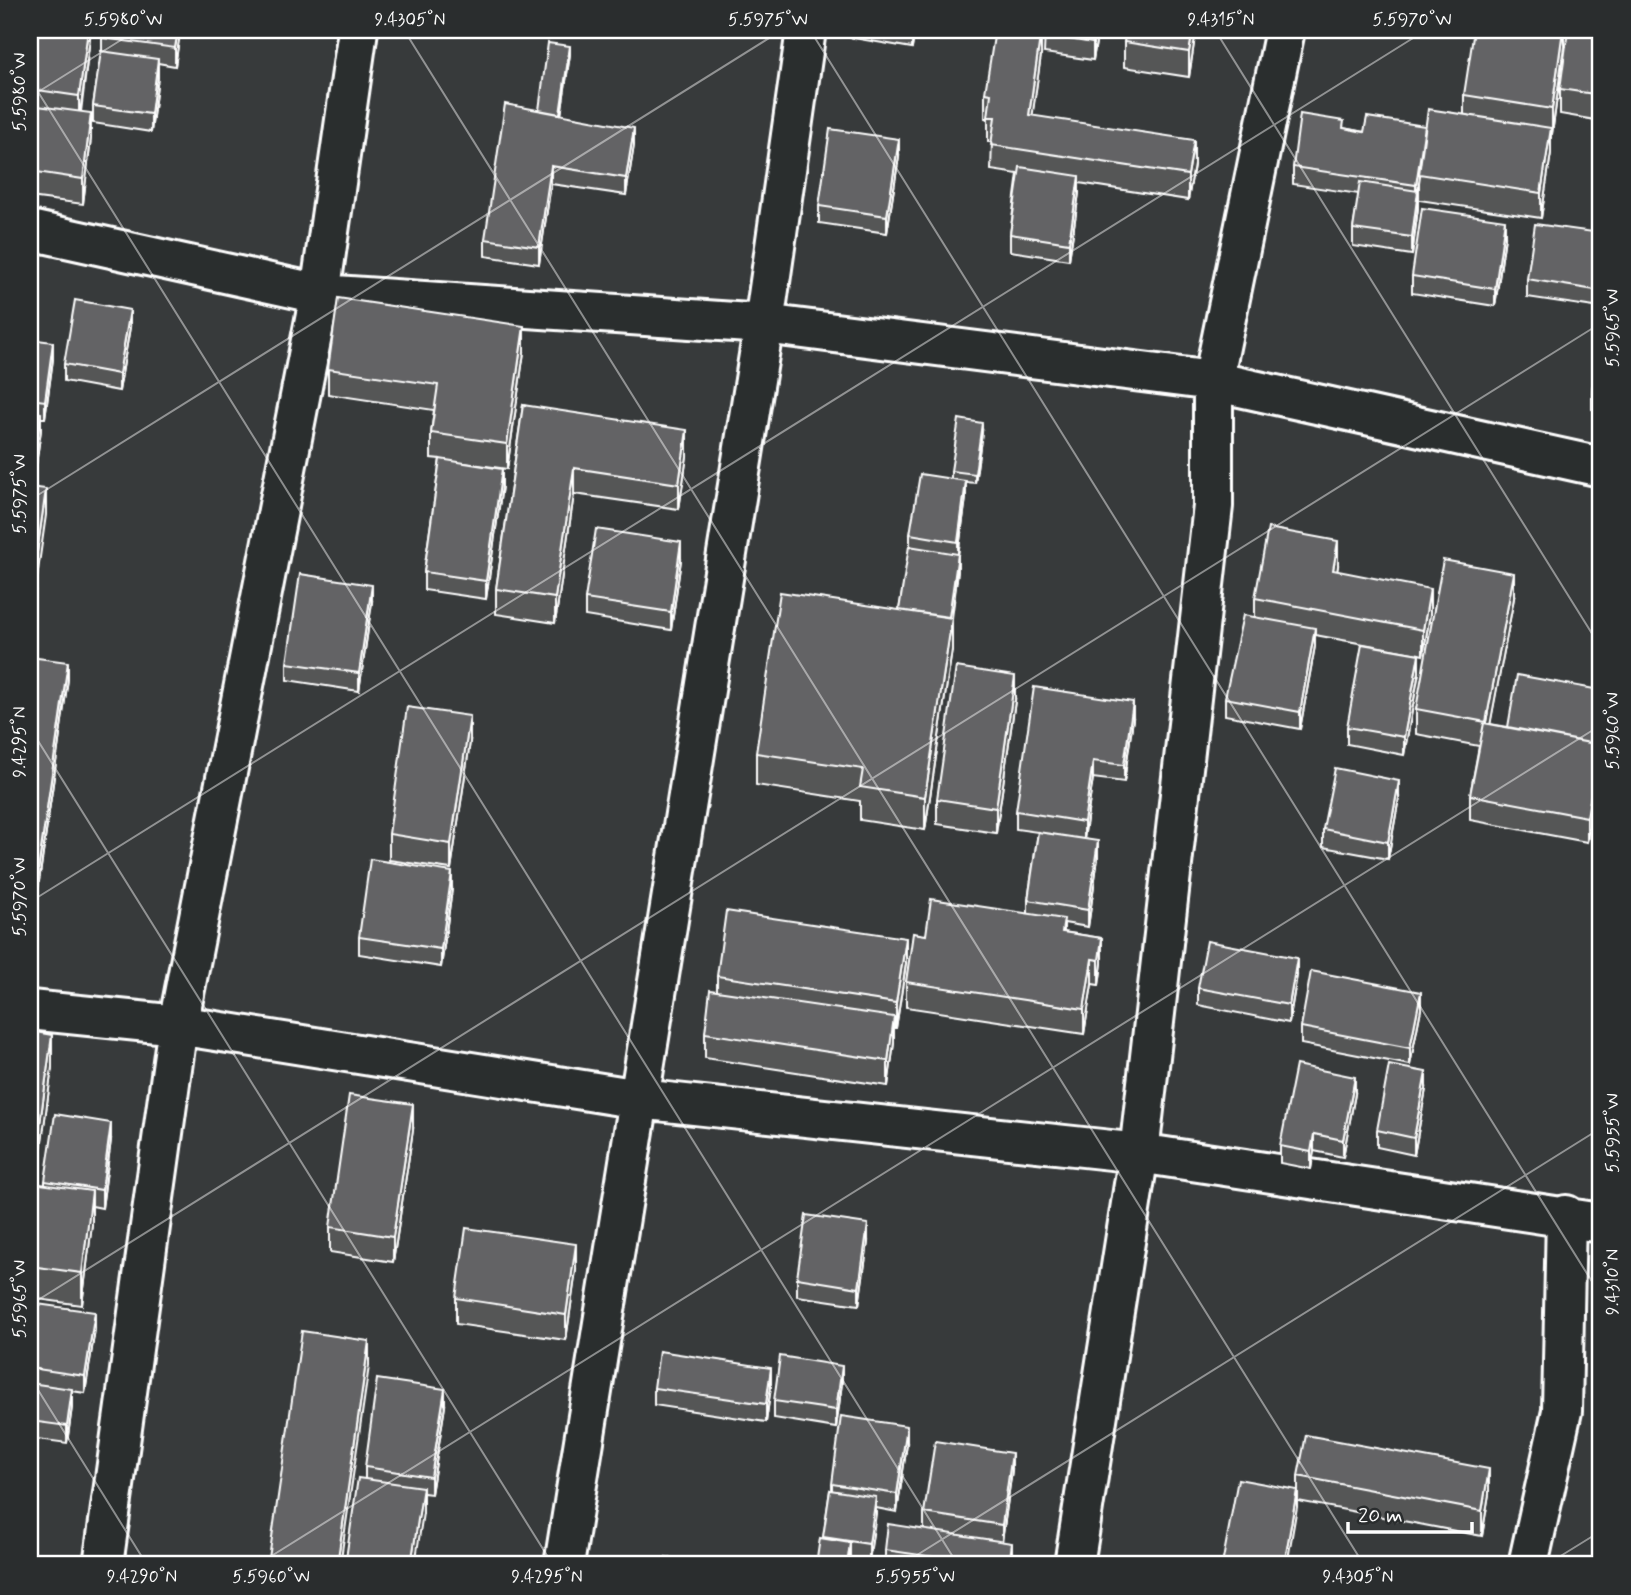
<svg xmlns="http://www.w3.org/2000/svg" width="1631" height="1595" viewBox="0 0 1631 1595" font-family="Mynerve,sans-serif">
<rect width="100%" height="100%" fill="#373a3b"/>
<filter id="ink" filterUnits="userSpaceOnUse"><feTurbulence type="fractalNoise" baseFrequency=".0143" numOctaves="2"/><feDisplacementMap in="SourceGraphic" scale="14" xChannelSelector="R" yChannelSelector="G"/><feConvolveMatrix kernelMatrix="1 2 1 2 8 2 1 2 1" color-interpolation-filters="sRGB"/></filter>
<g filter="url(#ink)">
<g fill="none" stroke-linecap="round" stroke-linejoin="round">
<defs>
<path id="minor" d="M30,230l290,64 444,30 449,57 388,86
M30,1010l148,15 461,74 500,54 462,70
M103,1565l75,-540 142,-731 38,-264
M564,1565l200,-1241 42,-294
M1074,1565l65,-412 74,-647v-125l72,-351
M1528,1565l34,-154 4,-196"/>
</defs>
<!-- minor casing -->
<use href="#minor" stroke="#fff" stroke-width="44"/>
<!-- minor -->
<use href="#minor" stroke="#2a2d2e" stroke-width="38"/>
</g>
<!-- wall -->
<path fill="#555657" stroke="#fff" stroke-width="2" d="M30,30h61l-10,82 10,26 -8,66 -53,-7z
M180,30l-5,36 -17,-3v14l-7,55 -58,-9v-17l9,-55v-13z
M836,30h79l-3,18 -76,-13z
M1045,30h53l-5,30 -49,-7z
M1196,30l-7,47 -65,-10v-25z
M1564,30v16l-12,88h-1v19l-10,65 -122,-18v-20l-1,11v17l-6,47 -59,-9v-17l6,-35 -66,-10v-17l51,-39 20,4 61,3 39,-20v-20z
M1601,30v91l-41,-7v-25z
M570,54l-9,61 73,30 -8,50 -75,-11 -12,80 -54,-8v-17l54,-129z
M1041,55l-9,61 162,49 -6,35 -109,-17v10l-10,67 -59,-9v-17l8,-60 -27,-4 1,-28h-4v-23l-3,-1v-25z
M899,156l-12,77 -68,-10v-17z
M1601,233v75l-74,-11v-18z
M1505,237l-10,69 -83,-13v-17z
M1601,323v87l-9,-1v-17z
M130,327l-11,64 -55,-10v-17z
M30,339l23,20 -8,59h-4v12l-8,55 -3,-1z
M524,352l-17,117 -42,-6 37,23 -16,113 -62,-9v-18l16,-113 -9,-1v-25l3,-23 -106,-16v-25z
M523,405l164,51 -8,53 -105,-15 -19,129 -59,-9v-25z
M982,432l-7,51 -9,-1v16l-8,57v16l-6,47v32l-27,180 -65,-10v-19l-104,-16v-32l143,-143 11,-64v-12l41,-55v-8z
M681,560l-10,70 -86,-14v-17z
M1338,566l-1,5 93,43 -7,41 -4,-1v18l-15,83 -57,-11v-17l71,-73 -103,-19v11l-15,83 -75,-14v-17l30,-81v-19z
M1514,598l-24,126 18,3 92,-20 -7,37 7,26 -13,72 -117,-22v-25l9,-49 -63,-12v-25z
M372,602l-13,89 -72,-11v-17z
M30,657l38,22 -34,237 -4,-1z
M1015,701l-19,132 -59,-9v-25z
M1133,719l-9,63 -31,-4 -9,61 14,19 -10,69 -24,-4v9l38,6v25l-3,22 -7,-1 -8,50 -178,-27v-25l20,-47 102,-21v-14l10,-68 -22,-3v-18z
M470,742l-19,127 -62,-9v-26z
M1399,798l-11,61 -65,-12v-18z
M452,889l-11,78 -82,-13v-17z
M906,963l-10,65h-2v15l-6,43 -183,-28v-25l12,-42v-15z
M1297,975l-8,48 -91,-18v-17z
M1421,1009l-11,56 -109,-21v-17z
M30,1031l22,36 -16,117 9,1v-4l66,-41 -9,68 -10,-2v18l-10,81 -52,-7z
M1426,1089l-12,66 -37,-8v-17z
M1355,1094l-12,63 -29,-6 -3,18 -31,-6v-17z
M413,1130l-20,132 -63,-10v-25z
M868,1242l-9,63 -62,-9v-18z
M576,1270l-10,70 -110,-16v-26z
M30,1303l65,26 -10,64 -13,-2v16l-5,36 -37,-5z
M842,1383l-6,45 -62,-10v-17z
M771,1386l-5,36 -112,-17v-17z
M445,1406l-14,88 -8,-1v20l-58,-34v-12z
M907,1444l-10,68 -21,-4 -7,53 -19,-3 -27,-19 7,-49 2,1v-7z
M1012,1470l-10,71 10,19 -1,5h-126v-15l39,-21v-16z
M1298,1476l191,18 -7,42 -184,-35z"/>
<!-- shaded-wall -->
<path fill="#454647" stroke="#fff" stroke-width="2" d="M88,30h3l-12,91v-25z
M178,30h2v4l-5,32v-18z
M912,30h3l-3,18z
M1041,30v25l-12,85v-25z
M1095,30h3l-5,30v-17z
M1193,30h3l-7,47v-25z
M1563,30h1v16l-12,88v-25z
M570,46v8l-11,75v-8z
M158,59v18l-7,55v-18z
M91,113v25l-8,66v-25z
M1425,126v17l-9,59v-17z
M634,128v17l-8,50v-17z
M1551,128v25l-10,65v-25z
M899,139v17l-12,77v-17z
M1194,140v25l-6,35v-25z
M551,166v18l-12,80v-17z
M1079,176v17l-10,67v-17z
M1418,191v17l-6,47v-18z
M1505,220v17l-10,69v-17z
M130,310v17l-11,64v-17z
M524,326v26l-17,117v-25z
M53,342v17l-8,59v-17z
M41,413v17l-8,55v-18z
M982,423v9l-7,51v-9z
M687,430v26l-8,53v-25z
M574,468v26l-19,129v-25z
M502,469v17l-16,113v-18z
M966,481v17l-8,57v16l-10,70v-18l10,-65v-16z
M46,489v26l-16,112v-25z
M1338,541v25l-5,29v-25z
M681,542v18l-10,70v-18z
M1514,573v25l-28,149v-25z
M372,585v17l-13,89v-18z
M1430,589v25l-7,41v-25z
M952,618v32l-27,180v-33z
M1315,628v18l-15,83v-17z
M1419,654v18l-15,83v-18z
M68,662v17l-34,237v-18z
M1015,676v25l-19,132v-25z
M1600,690v17l-10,55v-18z
M1133,702v17l-9,63v-17z
M470,716v26l-19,127v-25z
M1600,745v25l-13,72v-25z
M1093,761v17l-9,61v-17z
M1399,781v17l-11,61v-17z
M1098,841v17l-10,69v-17z
M452,872v17l-11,78v-18z
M906,938v25l-10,65v-25z
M1102,938v25l-3,22v-25z
M1297,958v17l-8,48v-18z
M1092,959v25l-8,50v-25z
M1421,992v17l-11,56v-17z
M894,1017v26l-6,43v-25z
M52,1035v32l-20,149v-33z
M1426,1072v17l-12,66v-17z
M1355,1077v17l-12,63v-17z
M413,1104v26l-20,132v-25z
M111,1123v17l-9,68v-18z
M1314,1134v17l-3,18v-17z
M92,1191v33l-10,81v-32z
M868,1224v18l-9,63v-17z
M576,1244v26l-10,70v-25z
M95,1312v17l-10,64v-17z
M369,1341v25l-29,199h-3z
M842,1366v17l-6,45v-18z
M771,1368v18l-5,36v-18z
M72,1389v18l-5,36v-17z
M445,1389v17l-14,88v-17z
M907,1426v18l-10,68v-18z
M1012,1453v17l-10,72v-17z
M1489,1469v25l-7,42v-25z
M423,1487v26l-8,52h-4z
M1297,1490v17l-10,58h-3z
M876,1497v17l-7,47v-17z
M850,1543v22h-3z
M1012,1543v17l-1,5h-2z"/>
<!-- building -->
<path fill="#636465" stroke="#fff" stroke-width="2" d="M30,30h58l-9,66 -49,-7z
M103,30h75l-3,18 -73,-10z
M995,30h46l-12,85 165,25 -6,35 -197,-30 4,-28h-7l3,-23 -6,-1z
M1045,30h50l-2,13 -49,-8z
M1126,30h67l-4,22 -65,-10z
M1474,30h89l-11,79 -88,-14z
M1568,30h33v65l-41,-6z
M548,43l22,3 -10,68 -21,-4z
M101,51l57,8 -7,55 -58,-8z
M505,104l129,24 -8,50 -75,-12 -12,81 -54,-8z
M30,105l61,8 -8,66 -53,-8z
M1428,109l123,19 -10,65 -122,-19z
M1300,114l44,7 -1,7 21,4 3,-15 58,9 -9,59 -123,-18z
M830,129l69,10 -12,77 -68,-10z
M1020,167l59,9 -10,67 -59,-9z
M1360,182l58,9 -6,46 -59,-8z
M1422,208l83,12 -10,69 -83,-13z
M1535,224l66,9v58l-74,-12z
M338,298l186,28 -17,118 -76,-11 7,-48 -110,-16z
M75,300l55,10 -11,64 -55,-10z
M1601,323v70l-9,-1z
M30,339l23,3 -8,59 -15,-2z
M523,405l164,25 -8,54 -105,-16 -19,130 -59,-9z
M30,411l11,2 -8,54h-3z
M959,419l23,4 -7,51 -24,-3z
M440,459l62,10 -16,112 -62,-9z
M920,474l46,7 -8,61 -48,-8z
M30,487l16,2 -16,113z
M1268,528l70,13 -5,29 97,19 -7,41 -168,-32z
M596,529l85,13 -10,70 -86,-13z
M909,546l49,8 -9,63 -50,-7z
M1443,560l71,13 -28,149 -70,-13z
M300,574l72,11 -13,88 -72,-10z
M780,592l172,26 -27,179 -65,-10 3,-18 -107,-16z
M1243,615l72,13 -15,84 -75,-14z
M1362,644l57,10 -15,83 -57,-10z
M30,657l38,5 -34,236h-4z
M956,667l59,9 -19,132 -59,-9z
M1517,675l83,15 -10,53 -82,-16z
M1034,687l99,15 -9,63 -31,-4 -9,61 -68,-11z
M407,707l63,9 -19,128 -62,-10z
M1484,723l116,22 -13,72 -117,-22z
M1335,768l64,13 -11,61 -65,-13z
M1038,832l60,9 -10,69 -60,-10z
M370,859l82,13 -11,77 -82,-12z
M931,899l133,20 -2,13 40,6 -3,22 -7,-1 -8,50 -178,-27 7,-49 13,2z
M726,911l180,27 -10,65 -179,-27z
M1207,941l90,17 -8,47 -91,-17z
M1311,971l110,21 -11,56 -109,-21z
M710,990l184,27 -6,44 -183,-28z
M30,1031l22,4 -20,148 60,8 -10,82 -52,-7z
M1296,1065l59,12 -12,63 -29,-6 -3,18 -31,-6z
M1389,1065l37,7 -12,66 -37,-8z
M349,1095l64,9 -20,133 -63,-10z
M55,1114l56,9 -9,67 -57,-9z
M806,1215l62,9 -9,64 -62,-10z
M466,1228l110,16 -10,71 -110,-17z
M30,1303l65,9 -10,64 -55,-8z
M302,1331l67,10 -32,224h-69z
M659,1351l112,17 -5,36 -112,-16z
M780,1356l62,10 -6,44 -62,-9z
M377,1379l68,10 -14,88 -66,-10z
M30,1383l42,6 -5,37 -37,-5z
M841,1416l66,10 -10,68 -65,-10z
M1306,1435l183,34 -7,42 -184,-35z
M935,1441l77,12 -10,72 -78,-12z
M358,1478l65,9 -12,78h-66z
M1238,1479l59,11 -13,75h-62z
M830,1490l46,7 -7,47 -46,-7z
M888,1524l124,19 -3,22h-20l-104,-15z
M820,1538l30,5 -3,22h-31z
M666,1557l55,8h-56z"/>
</g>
<!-- ticks -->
<path fill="none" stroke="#fff" stroke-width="2" stroke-opacity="0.45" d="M404,30l960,1535M810,30l791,1266M1215,30l386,618M30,79l928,1486M30,97l107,-67M30,500l752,-470M30,728l523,837M30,902l1396,-872M30,1305l1571,-982M30,1377l117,188M257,1565l1344,-840M901,1565l700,-437M1546,1565l55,-34"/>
<!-- margin -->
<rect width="1631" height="1595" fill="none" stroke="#2a2d2e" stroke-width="77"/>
<!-- scale -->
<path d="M1348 1522v10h124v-10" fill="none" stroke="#ffffff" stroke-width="3.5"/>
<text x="1358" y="1522" font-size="21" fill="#ffffff" stroke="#2a2d2e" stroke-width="5" paint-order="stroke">20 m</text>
<rect x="38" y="38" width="1554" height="1518" fill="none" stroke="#fff" stroke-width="2.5"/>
<g font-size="18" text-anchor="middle" fill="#fff">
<text x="123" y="25">5.5980°W</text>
<text x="410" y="25">9.4305°N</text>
<text x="768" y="25">5.5975°W</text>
<text x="1221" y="25">9.4315°N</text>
<text x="1412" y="25">5.5970°W</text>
<text transform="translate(19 92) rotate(-90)" y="6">5.5980°W</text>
<text transform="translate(1612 328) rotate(-90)" y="6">5.5965°W</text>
<text transform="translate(19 494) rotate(-90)" y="6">5.5975°W</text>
<text transform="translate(1612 731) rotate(-90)" y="6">5.5960°W</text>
<text transform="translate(19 742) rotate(-90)" y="6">9.4295°N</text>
<text transform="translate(19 897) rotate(-90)" y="6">5.5970°W</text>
<text transform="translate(1612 1133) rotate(-90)" y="6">5.5955°W</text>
<text transform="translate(1612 1282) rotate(-90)" y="6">9.4310°N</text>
<text transform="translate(19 1299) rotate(-90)" y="6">5.5965°W</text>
<text x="142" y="1582">9.4290°N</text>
<text x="271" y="1582">5.5960°W</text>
<text x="547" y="1582">9.4295°N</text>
<text x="915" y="1582">5.5955°W</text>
<text x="1358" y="1582">9.4305°N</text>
</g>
</svg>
